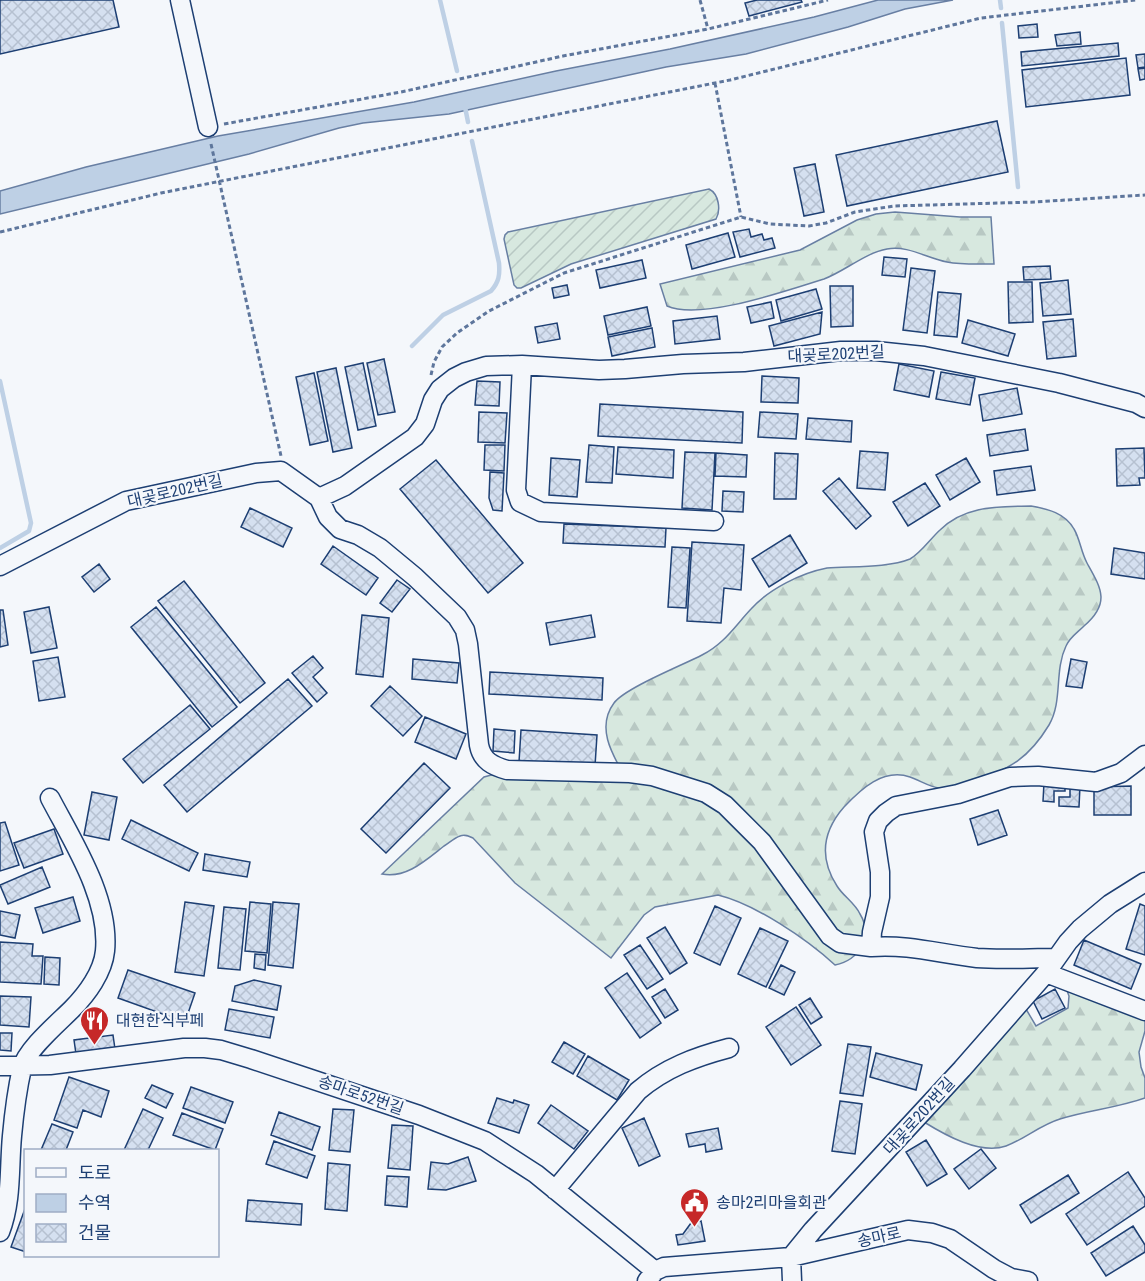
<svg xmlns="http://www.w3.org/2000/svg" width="1145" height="1281" viewBox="0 0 1145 1281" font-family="'Roboto Condensed','Noto Sans KR',sans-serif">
<defs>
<pattern id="forest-firs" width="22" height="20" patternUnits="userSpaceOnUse" patternTransform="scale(1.5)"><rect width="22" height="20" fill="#d7e8df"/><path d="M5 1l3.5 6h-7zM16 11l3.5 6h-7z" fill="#b8c8c3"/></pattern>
<pattern id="garden-furrows" width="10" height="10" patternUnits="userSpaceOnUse" patternTransform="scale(1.5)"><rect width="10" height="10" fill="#d7e8df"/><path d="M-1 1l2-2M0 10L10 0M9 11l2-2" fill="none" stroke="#b8c8c3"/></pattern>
<pattern id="building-cross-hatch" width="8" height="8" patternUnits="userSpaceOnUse" patternTransform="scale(1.5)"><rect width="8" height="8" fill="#d5e0f0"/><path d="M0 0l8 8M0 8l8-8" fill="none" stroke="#b6c1d1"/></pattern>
</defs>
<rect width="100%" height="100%" fill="#f4f7fb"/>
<!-- forest -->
<path fill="url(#forest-firs)" stroke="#687fa3" stroke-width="1.5" d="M895,212l65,5h31l3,47c-16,0 -32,1 -47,-2 -20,-4 -40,-17 -60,-13 -22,4 -42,22 -63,30 -36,11 -123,42 -157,27l-7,-22 140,-34 57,-30 19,-6z
M1031,506c17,3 34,7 43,23 6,10 7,23 13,34 14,25 24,40 -3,63 -7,7 -14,11 -18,20 -12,25 -3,55 -17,79 -20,33 -39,44 -74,56 -12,4 -23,9 -36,7 -9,-1 -20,-8 -29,-11 -27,-9 -49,12 -66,30 -21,24 -25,51 -7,79 6,10 18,17 23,28 14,23 -1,46 -25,51 -28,-26 -80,-61 -117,-70l-63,12 -11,8 -33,43 -96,-75 -42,-45c-4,-2 -8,-4 -13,-2 -6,2 -11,7 -16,10 -18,14 -38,33 -62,28l102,-97 11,-3 101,8 20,-2 8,-5c-12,-21 -28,-48 -10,-72 11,-15 69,-38 88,-48 22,-11 33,-29 49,-46 18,-20 50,-36 76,-41 24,-2 61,0 83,-9 11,-6 21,-21 30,-29 25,-25 58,-23 91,-24z
M1066,988l79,28v15l-6,21 2,15 4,11v20c-28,10 -57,12 -85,21 -20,6 -35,20 -54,27 -26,9 -61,-11 -82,-24l102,-113 10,17 32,-18 1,-12z"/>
<!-- garden -->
<path fill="url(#garden-furrows)" stroke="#687fa3" stroke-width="1.5" d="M709,189c10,5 12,21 7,30l-145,45 -50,24h-4l-3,-3 -10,-46 1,-4 3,-3z"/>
<!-- water -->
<path fill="#bed0e5" stroke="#687fa3" stroke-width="1.5" d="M878,0h75l-48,9 -57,18 -102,27 -80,13 -217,47 -86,9 -24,5 -90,26 -249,60v-23l86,-24 132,-31 196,-34 142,-31 114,-22 144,-32z"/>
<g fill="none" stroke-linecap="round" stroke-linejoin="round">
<!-- stream -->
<path stroke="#bed0e5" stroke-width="4.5" d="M440,0l17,71
M1000,0l1,8
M1002,23l16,164
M465,107l3,15
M412,346l31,-31 48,-24c8,-9 9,-16 8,-28l-27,-122
M0,381l31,142 -2,8 -29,17"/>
</g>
<!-- building -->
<path fill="url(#building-cross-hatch)" stroke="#1d3f73" stroke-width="1.5" d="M0,0h113l6,27 -119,27z
M757,0h44l1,2 -53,14 -4,-13z
M1037,24l1,13 -19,1 -1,-12z
M1080,32l1,12 -24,2 -2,-11z
M1118,43l1,13 -97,10 -1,-14z
M1145,54v13l-7,1 -2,-13z
M1126,58l4,37 -104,12 -4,-37z
M1145,68v11l-5,1 -2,-11z
M997,121l11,51 -161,34 -11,-51z
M815,164l9,48 -20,4 -10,-48z
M749,229l2,8 11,-3 2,6 8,-2 3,10 -35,9 -7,-25z
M728,233l7,24 -43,12 -6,-24z
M884,257l23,2 -2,18 -23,-2z
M642,260l4,18 -46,10 -4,-18z
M1050,266l1,13 -27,1 -1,-13z
M911,268l24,3 -8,62 -24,-3z
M1068,280l3,34 -28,2 -3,-33z
M1008,282h24l1,40 -24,1z
M567,285l2,10 -15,3 -2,-10z
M830,286h23v40l-22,1z
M816,289l6,20 -41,12 -5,-21z
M938,292l23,2 -4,43 -23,-2z
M771,302l3,16 -23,5 -4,-16z
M647,307l4,19 -43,9 -4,-19z
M822,312l-2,22 -46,12 -5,-20z
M717,316l3,23 -45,5 -2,-23z
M1073,319l3,37 -29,3 -4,-37z
M968,320l47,14 -7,22 -46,-13z
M557,323l3,16 -22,4 -3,-16z
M652,328l3,19 -43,9 -4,-19z
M384,359l11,53 -17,3 -11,-52z
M363,363l13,63 -18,4 -13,-63z
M899,364l35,7 -5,26 -35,-7z
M336,368l16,80 -19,4 -16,-80z
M941,372l34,6 -5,27 -34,-6z
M314,373l14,68 -18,4 -14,-68z
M762,376l37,2 -1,25 -37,-1z
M477,381l23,1 -1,24 -24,-1z
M1017,388l5,26 -39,7 -4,-26z
M600,404l143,8 -1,31 -144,-7z
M479,412l28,1 -2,30 -27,-1z
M760,412l38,2 -2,25 -38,-2z
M808,418l44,3 -1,21 -45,-3z
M1025,429l3,21 -38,6 -3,-21z
M485,445h20l-1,26 -20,-1z
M589,445l25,2 -2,36 -26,-1z
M618,447l56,3 -1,28 -57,-4z
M1144,448l1,30h-6l1,7 -23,1 -1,-37z
M860,451l28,2 -3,37 -28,-2z
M685,452l30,1 -3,57 -30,-2z
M716,453l31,2 -1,22 -31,-1z
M775,453l23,1 -2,45h-22z
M551,458l29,2 -3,37 -28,-2z
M966,458l14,24 -30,18 -14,-25z
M436,460l87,103 -35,30 -88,-104z
M1031,466l4,24 -38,5 -3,-24z
M490,472l14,1 -2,38 -9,-1 -4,-12z
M839,478l32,38 -15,13 -33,-38z
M925,483l15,23 -32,20 -15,-24z
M723,491l21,1 -1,20 -21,-1z
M250,508l42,20 -9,19 -42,-20z
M564,524l102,4 -1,19 -102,-4z
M790,535l17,28 -38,24 -17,-28z
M692,542l52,3 -3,45 -17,-2 -3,35 -34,-2z
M333,546l45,32 -12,17 -45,-31z
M672,547l18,1 -4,60 -18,-1z
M1114,548l31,5v26l-34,-5z
M99,564l11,15 -16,13 -12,-15z
M397,580l13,9 -18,23 -12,-9z
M184,581l81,102 -25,20 -82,-102z
M49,607l8,41 -26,5 -7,-41z
M156,607l81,100 -25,20 -81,-100z
M0,610h3l5,35 -8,2z
M362,615l27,3 -6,59 -27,-3z
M591,615l4,22 -45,8 -4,-22z
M313,656l10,12 -10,9 14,16 -10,9 -25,-29z
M58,657l7,40 -26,4 -6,-40z
M413,659l46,4 -2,20 -45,-4z
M1071,659l16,3 -5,26 -16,-2z
M490,672l113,6 -1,22 -113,-6z
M288,679l24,27 -125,106 -23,-27z
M390,686l32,30 -19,20 -32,-30z
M190,705l20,24 -67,54 -20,-24z
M425,717l41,17 -10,25 -41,-17z
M494,729l21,2 -1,22 -21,-2z
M521,730l76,5 -2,31 -76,-4z
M424,763l26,25 -64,65 -25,-24z
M1044,783l21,1v7h-11v11l-11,-1z
M1070,786h10l-1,21 -20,-1v-9h11z
M1131,786v29h-37v-28z
M92,792l25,5 -8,43 -25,-5z
M998,810l9,25 -29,10 -8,-26z
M131,820l67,33 -9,18 -67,-32z
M5,822l14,43 -19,6v-48z
M54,829l9,25 -39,14 -10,-25z
M205,854l45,8 -3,15 -44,-7z
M42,867l8,20 -42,17 -8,-19z
M73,897l7,24 -37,12 -8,-25z
M185,902l29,4 -10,70 -29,-4z
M250,902l21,2 -4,49 -22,-2z
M273,902l26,2 -6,64 -25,-3z
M1140,904l5,2v49l-19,-6z
M715,906l26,12 -21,47 -26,-12z
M224,907l22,2 -6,61 -22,-2z
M0,911l20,4 -5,23 -15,-3z
M665,927l22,36 -17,11 -23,-36z
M760,928l28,13 -22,46 -28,-13z
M1084,940l57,24 -10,25 -57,-24z
M0,942l33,2 -1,12h11l-2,28 -41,-2z
M640,945l23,34 -16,10 -23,-34z
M255,954l11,1 -1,15 -11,-2z
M45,957l15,1 -1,27 -15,-1z
M781,965l14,7 -11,23 -15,-7z
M128,970l67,23 -10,29 -67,-24z
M627,973l34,50 -21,15 -35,-50z
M254,980l27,6 -4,24 -45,-9 3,-15z
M665,989l13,21 -13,8 -13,-21z
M1055,989l10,19 -23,11 -9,-18z
M0,996l31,1 -2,30 -29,-2z
M810,998l12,19 -11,7 -12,-19z
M796,1007l25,38 -30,20 -25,-38z
M229,1009l45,8 -4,21 -45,-8z
M0,1033h12l-1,18 -11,-1z
M113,1035l2,14 -39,5 -2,-14z
M564,1042l21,12 -12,20 -21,-12z
M848,1044l23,3 -8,49 -23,-3z
M876,1053l46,12 -6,25 -46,-13z
M588,1056l41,24 -12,20 -40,-24z
M69,1077l40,14 -8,26 -18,-7 -6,18 -23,-8z
M152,1085l21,9 -7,14 -21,-10z
M191,1087l42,15 -8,21 -42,-15z
M497,1098l16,5 1,-3 15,5 -10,28 -31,-10z
M840,1101l22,3 -7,50 -23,-3z
M551,1105l37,26 -14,18 -36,-26z
M143,1109l20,9 -15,32h-24z
M333,1109l21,1 -4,42 -21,-2z
M279,1112l41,15 -8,23 -41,-15z
M182,1113l41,16 -8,21 -42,-15z
M644,1118l16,38 -21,10 -17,-38z
M52,1124l21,8 -7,18h-25z
M392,1125l21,1 -3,44 -22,-2z
M718,1128l4,21 -16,3 -1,-8 -16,3 -3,-13z
M926,1140l21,34 -20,12 -21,-34z
M274,1141l41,15 -8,22 -41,-14z
M981,1149l15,19 -27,21 -15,-20z
M468,1157l8,24 -30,9 -18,-1 3,-27 17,2z
M328,1163l22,2 -3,46 -22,-2z
M1128,1172l17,26v8l-58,39 -21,-31z
M1068,1175l11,18 -48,30 -11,-18z
M387,1176l22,1 -2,30 -22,-2z
M248,1200l54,4 -1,21 -55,-4z
M26,1206v46l-15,-5z
M701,1221l4,20 -27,4 -2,-10 7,-1 8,-11z
M1133,1226l12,19v7l-39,24 -15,-23z"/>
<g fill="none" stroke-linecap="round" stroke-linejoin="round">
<defs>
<path id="minor" d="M180,0l28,127
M522,365l-6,125 4,12 21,10 173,9
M319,498l9,19 12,12 18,6 22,13 35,29 42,40 8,13 3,14 11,101c3,16 14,21 28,25l123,3 22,3 54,17 19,12 37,37 68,94 10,7 31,4
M0,566l126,-65 130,-28 25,-2 38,27 26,-12 70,-49 10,-13 8,-24 7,-11 14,-11 12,-6 20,-6 36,-1 77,5 26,-1 58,-5 61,-2 97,-11h35l48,5 135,27 77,20 9,5
M1056,958c-26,0 -53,2 -79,0 -37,-4 -68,-14 -106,-11l1,-15 8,-35v-25l-6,-40 4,-11 8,-8 10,-7 62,-12 52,-17 28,-1 58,6 25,-9 24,-18
M1046,973l99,38
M0,1066l50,-1 134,-17h21l16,2 30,9 168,56 66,26 51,33 119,97
M555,1190l83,-99c27,-23 57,-34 91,-43
M0,1232c12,-31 9,-64 12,-96 2,-22 5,-46 10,-68 4,-18 36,-45 50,-59 15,-15 31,-37 33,-58 5,-52 -32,-109 -55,-153
M647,1281l8,-10 9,-4 127,-10 117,-27 24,3 18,6 44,30 17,9 17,3
M792,1281l-1,-24 22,-27 149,-161 84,-96 22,-31 12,-13 30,-25 35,-22"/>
</defs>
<!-- minor casing -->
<use href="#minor" stroke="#1d3f73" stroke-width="21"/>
<!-- path -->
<path stroke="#5e769c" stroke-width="3" stroke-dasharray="4.5 3" stroke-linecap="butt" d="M700,0l8,29
M715,83l26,134
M224,124l177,-32 162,-36 145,-27 120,-29
M211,144l70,312
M0,232l161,-39 569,-113 251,-62 155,-18
M431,375l3,-13 8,-15 15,-14 32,-22 75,-38 177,-56 29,7 39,2 17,-3 29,-11 39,-6 141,-4 110,-7"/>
<!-- minor -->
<use href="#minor" stroke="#f4f7fb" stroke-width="18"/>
</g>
<!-- icons -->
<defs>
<symbol id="restaurant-pin" viewBox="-11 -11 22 30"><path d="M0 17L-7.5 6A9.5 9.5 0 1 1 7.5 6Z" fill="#c62828" stroke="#f4f7fb"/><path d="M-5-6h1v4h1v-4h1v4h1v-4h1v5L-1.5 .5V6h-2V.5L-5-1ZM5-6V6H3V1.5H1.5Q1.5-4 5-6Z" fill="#fff"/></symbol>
<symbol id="civic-pin" viewBox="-11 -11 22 30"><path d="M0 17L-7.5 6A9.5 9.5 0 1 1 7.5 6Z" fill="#c62828" stroke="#f4f7fb"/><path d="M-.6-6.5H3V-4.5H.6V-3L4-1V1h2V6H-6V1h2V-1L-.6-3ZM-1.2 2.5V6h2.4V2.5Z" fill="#fff"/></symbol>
</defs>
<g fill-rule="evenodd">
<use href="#restaurant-pin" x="78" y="1004" width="33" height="45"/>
<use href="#civic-pin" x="678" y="1186" width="33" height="45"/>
</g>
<g text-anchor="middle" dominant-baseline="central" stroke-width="4.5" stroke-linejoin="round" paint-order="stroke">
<!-- street labels -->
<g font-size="16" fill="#1d3f73" stroke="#f4f7fb">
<text transform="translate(836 354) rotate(-3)">대곶로202번길</text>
<text transform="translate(175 491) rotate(-13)">대곶로202번길</text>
<text transform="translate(361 1095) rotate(19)">송마로52번길</text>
<text transform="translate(919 1116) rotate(-48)">대곶로202번길</text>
<text transform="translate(879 1237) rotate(-13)">송마로</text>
</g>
<!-- poi labels -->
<g font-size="16" fill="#1d3f73" stroke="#f4f7fb" text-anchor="start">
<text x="116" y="1020">대현한식부페</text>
<text x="716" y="1202">송마2리마을회관</text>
</g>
</g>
<!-- legend -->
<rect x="24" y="1149" width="195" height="108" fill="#f4f7fb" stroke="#9eadc5" stroke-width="1.5"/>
<rect x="36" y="1168" width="30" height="9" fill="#f4f7fb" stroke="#9eadc5" stroke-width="1.5"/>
<text x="78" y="1179" font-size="18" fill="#1d3f73">도로</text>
<rect x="36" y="1194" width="30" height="18" fill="#bed0e5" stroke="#9eadc5" stroke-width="1.5"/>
<text x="78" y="1209" font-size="18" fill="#1d3f73">수역</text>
<rect x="36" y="1224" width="30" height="18" fill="url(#building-cross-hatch)" stroke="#9eadc5" stroke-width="1.5"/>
<text x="78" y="1239" font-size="18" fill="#1d3f73">건물</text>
</svg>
